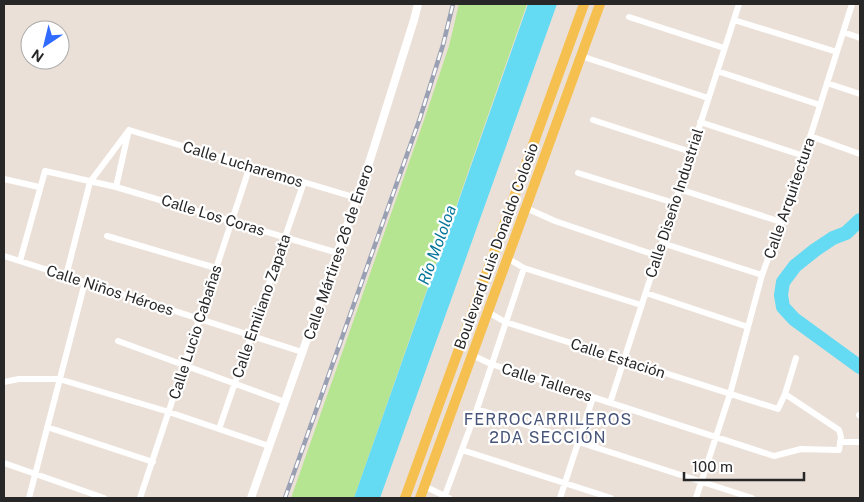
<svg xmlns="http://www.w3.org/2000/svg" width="864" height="502" viewBox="0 0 864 502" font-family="'Public Sans',sans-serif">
<rect width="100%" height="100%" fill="#ebe0d7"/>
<!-- green -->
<path fill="#b5e590" d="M459,4h68l-173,494h-63l133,-378 25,-74z"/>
<!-- water -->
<path fill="#64daf3" d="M528,4h29l-177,494h-26z"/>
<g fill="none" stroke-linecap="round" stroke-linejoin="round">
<!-- river -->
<path stroke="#64daf3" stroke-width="14" d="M860,220l-14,13 -13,5 -18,12 -20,16 -12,16 -2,13 2,12 11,12 66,48"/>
<!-- minor -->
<path stroke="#fff" stroke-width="6" d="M629,17l95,31
M734,20l103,32
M843,32l17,6
M581,56l127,42
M717,71l103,34
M827,83l33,11
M593,120l98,32
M700,122l104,34
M129,130l228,68
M810,136l50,18
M578,173l96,30
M4,179l35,8
M116,187l12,-53
M679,189l102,33
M526,208l29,13 103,35
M107,236l109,32
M662,243l100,32
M4,256l298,96
M507,258l17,10 117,37
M20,261l25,-90 71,16 222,66
M66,276l24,-94 39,-52
M646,293l102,34
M118,341l167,61
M472,355l19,9 283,92 27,-7 38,1 2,-13 -2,-7 -54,-36 -7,15 -273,-87 -17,-10
M4,382l15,-3h40l110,33 100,34
M785,394l11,-36
M610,403l129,-399
M477,409l275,89
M859,415l1,1
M47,427l106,35
M219,429l85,-247
M840,442h20
M462,450l149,48
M4,463l100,35
M424,486l25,12
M29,498l56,-216
M140,498l110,-332
M444,498l33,-89 47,-141
M560,498l33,-101
M696,498l34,-104 32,-119 32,-87 58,-184"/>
<!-- tertiary -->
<path stroke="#fff" stroke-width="8" d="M251,498l118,-335 45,-143 4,-16"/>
<!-- primary -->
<path stroke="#f6c051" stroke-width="10" d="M405,498l179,-494
M420,498l180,-494"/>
<defs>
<path id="rail" d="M285,498l135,-380 23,-73 10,-41"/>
</defs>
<!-- rail casing -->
<use href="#rail" stroke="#9aa0b3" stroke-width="4.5"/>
<!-- rail -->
<use href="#rail" stroke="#fff" stroke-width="2.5" stroke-dasharray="8" stroke-linecap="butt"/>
</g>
<g text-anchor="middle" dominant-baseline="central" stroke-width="4.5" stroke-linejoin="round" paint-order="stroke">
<!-- street labels -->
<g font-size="15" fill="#272727" stroke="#fff">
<text transform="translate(243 164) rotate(17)">Calle Lucharemos</text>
<text transform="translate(789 198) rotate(-71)">Calle Arquitectura</text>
<text transform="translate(674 203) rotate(-72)">Calle Diseño Industrial</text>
<text transform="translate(213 215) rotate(17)">Calle Los Coras</text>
<text transform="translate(496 246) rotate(-70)">Boulevard Luis Donaldo Colosio</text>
<text transform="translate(338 252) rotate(-71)">Calle Mártires 26 de Enero</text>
<text transform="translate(110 290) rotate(18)">Calle Niños Héroes</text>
<text transform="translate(261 306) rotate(-71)">Calle Emiliano Zapata</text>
<text transform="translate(195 332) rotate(-72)">Calle Lucio Cabañas</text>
<text transform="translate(618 358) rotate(18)">Calle Estación</text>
<text transform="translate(547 382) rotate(18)">Calle Talleres</text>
</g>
<!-- water labels -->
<g font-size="16" font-style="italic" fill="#07769a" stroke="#fff">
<text transform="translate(437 245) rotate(-70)">Río Mololoa</text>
</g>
<!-- neighbourhood labels -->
<g font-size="16" letter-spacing="1" fill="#465479" stroke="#fff">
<text x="548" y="419">FERROCARRILEROS<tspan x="548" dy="18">2DA SECCIÓN</tspan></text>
</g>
</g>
<!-- border -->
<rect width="864" height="502" fill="none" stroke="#272727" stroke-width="10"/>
<!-- north arrow -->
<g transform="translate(45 45) rotate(215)"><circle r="24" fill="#ffffff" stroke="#a9a9a9"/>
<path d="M0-4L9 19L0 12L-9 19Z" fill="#306aff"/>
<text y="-8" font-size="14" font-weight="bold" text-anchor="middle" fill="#272727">N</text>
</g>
<!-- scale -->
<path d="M684 472v8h120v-8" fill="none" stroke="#272727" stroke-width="2.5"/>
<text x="692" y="472" font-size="15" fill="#272727" stroke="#ffffff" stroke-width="4" paint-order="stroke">100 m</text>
</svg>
